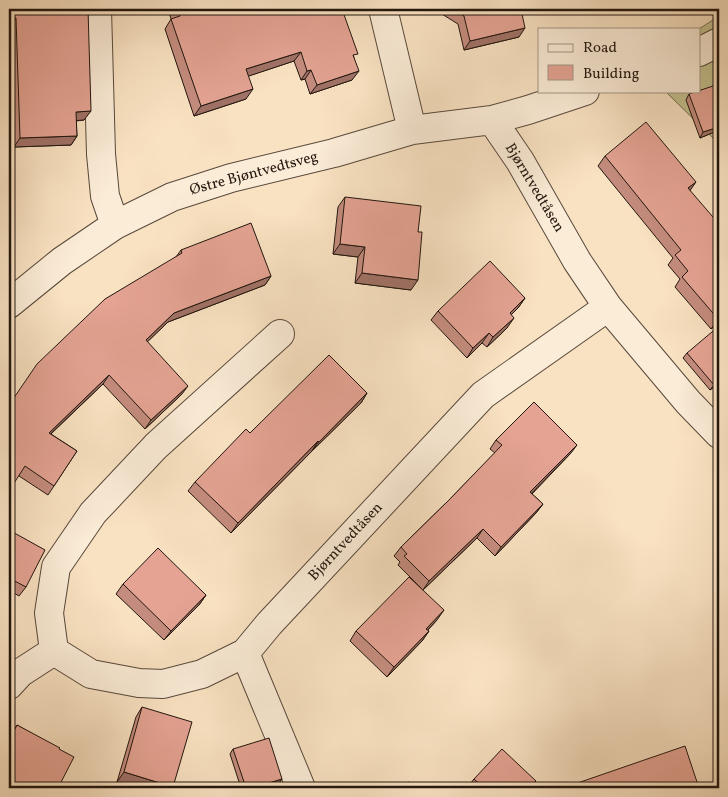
<svg xmlns="http://www.w3.org/2000/svg" width="728" height="797" viewBox="0 0 728 797" font-family="Vollkorn,serif">
<rect width="100%" height="100%" fill="#f9e2c2"/>
<filter id="stains"><feTurbulence type="fractalNoise" baseFrequency=".004" numOctaves="4"/><feColorMatrix values="0 0 0 0 .2 0 0 0 0 .09 0 0 0 0 .02 0 0 0 .5 -.17"/></filter>
<radialGradient id="worn" r=".72"><stop offset=".6" stop-color="#630" stop-opacity="0"/><stop offset="1" stop-color="#630" stop-opacity=".3"/></radialGradient>
<!-- green -->
<path fill="#c4c18f" stroke="#736c4f" d="M719,16v128l-54,-53h34v-62z"/>
<g fill="none" stroke-linecap="round" stroke-linejoin="round">
<defs>
<path id="minor" d="M97,9l4,145 4,42 10,29
M383,9l29,121
M699,52l20,-10
M492,120l28,41 57,100 31,46 80,95 31,32
M9,304l53,-43 53,-36 57,-28 59,-19 103,-25 78,-23 80,-10 36,-10 57,-19
M280,334l-124,112 -63,67 -37,54 -7,46 5,38 37,23 48,9 24,1 39,-10 43,-21 24,-29 214,-229 125,-88
M245,653l56,135
M9,685l11,-12 34,-22"/>
</defs>
<!-- minor casing -->
<use href="#minor" stroke="#58493c" stroke-width="30"/>
<!-- minor -->
<use href="#minor" stroke="#fbecd7" stroke-width="28"/>
</g>
<!-- wall -->
<path fill="#c48c7e" stroke="#22160f" d="M9,9h79l-4,111 -8,1 1,15 -6,9 -57,2 -4,-120h-1z
M168,9h174l12,49 -2,22 -42,14 -5,-15 -4,1 -7,-19 -46,15 -2,23 -52,17 -29,-87 6,-10z
M439,9h82l-2,28 -55,13 -6,-26 -21,-13z
M689,94l30,36 -19,8 -14,-38z
M605,156l85,34 29,132 -8,7 -36,-42 5,-8 -12,-14 5,-7 -75,-92z
M345,197l66,93 -56,-7 3,-26 -25,-3 5,-47z
M181,250l90,26 -6,9 -97,37 -21,20 35,52 -37,35 -42,-45 -52,50 26,17 -29,44 -29,-19 -10,-71 167,-148z
M525,298l-7,10 -7,7 -4,13 -20,19 -5,-4 -15,15 -36,-38 7,-9z
M687,353l32,30 -9,7 -27,-32z
M367,393l-6,10 -49,48 -81,82 -43,-42 7,-9 55,-49z
M496,440l75,13 -39,41 11,10 -7,9 -41,43 -18,-18 -54,52 -25,-25 2,-3 -6,-6 7,-9 48,-47 46,-47 -5,-4z
M9,530l17,57 -7,9 -10,-6z
M123,584l83,11 -7,10 -35,35 -48,-46z
M437,620l-9,10 1,1 -7,10 -35,36 -37,-36 6,-10z
M142,707l31,80 -1,1h-34l-21,-6 19,-65z
M17,725l42,24 -50,39v-50z
M233,749l49,30 -4,5 -14,4h-23l-11,-34z
M474,779l58,7 -1,2h-56l-5,-4z"/>
<!-- shaded-wall -->
<path fill="#a07267" stroke="#22160f" d="M16,18l-6,9h-1v-8z
M525,28l-6,9 -55,13 6,-9z
M301,52l-7,9 -54,18 6,-10z
M311,70l-6,9 -4,1 6,-9z
M359,71l-7,9 -42,14 7,-9z
M253,89l-7,10 -52,17 7,-10z
M91,111l-7,9 -14,1 6,-9z
M719,127v3l-19,8 3,-6z
M77,136l-6,9 -57,2 6,-9z
M696,182l-7,10 -1,-4z
M340,244l25,3 -7,10 -25,-3z
M362,273l56,7 -7,10 -56,-7z
M271,276l-6,9 -97,37 -28,27 6,-9 28,-27z
M525,298l-7,10 -15,15 7,-10z
M514,318l-7,10 -20,19 6,-10z
M719,318v4l-8,7 7,-10z
M489,333l-7,10 -15,15 6,-10z
M109,375l-6,9 -60,57 6,-8z
M719,381v2l-9,7 4,-5z
M188,386l-6,8 -37,35 6,-9z
M367,393l-6,10 -49,48 7,-9z
M318,441l-6,10 -81,82 7,-10z
M577,445l-6,8 -47,48 6,-9z
M543,504l-7,9 -41,43 6,-9z
M483,529l-6,9 -54,52 6,-9z
M206,595l-7,10 -35,35 7,-9z
M444,610l-7,10 -17,18 6,-9z
M429,631l-7,10 -35,36 7,-10z
M124,772l49,15 -1,1h-34l-21,-6z
M282,779l-4,5 -14,4h-12z"/>
<!-- building -->
<path fill="#e4a393" stroke="#22160f" d="M9,9h79l3,102 -15,1 1,24 -57,2 -4,-120 -7,1z
M177,9h165l16,45 -5,1 6,16 -42,14 -6,-15 -4,1 -6,-19 -55,17 7,20 -52,17 -30,-87 9,-3z
M452,9h69l4,19 -55,13 -6,-25z
M719,84v43l-16,5 -14,-38z
M646,122l50,60 -8,6 31,36v94l-1,1 -36,-42 6,-6 -13,-16 6,-5 -76,-94z
M345,197l76,9 -3,26h4l-4,48 -56,-7 3,-26 -25,-3z
M251,223l20,53 -97,37 -28,27 42,46 -37,34 -42,-45 -60,58 28,18 -23,35 -29,-20 -16,25v-86l28,-41 68,-65 77,-46 -1,-3z
M490,261l35,37 -15,15 4,5 -21,19 -4,-4 -16,15 -35,-37z
M719,326v55l-5,4 -27,-32z
M329,355l38,38 -48,49 -1,-1 -80,82 -43,-41 51,-53 4,4z
M534,402l43,43 -47,47 13,12 -42,43 -18,-18 -54,52 -25,-25 3,-2 -6,-7 48,-47 53,-55 -6,-5z
M9,530l36,20 -19,37 -17,-9z
M158,548l48,47 -35,36 -48,-47z
M409,577l35,33 -18,19 3,2 -35,36 -38,-36z
M142,707l50,15 -19,65 -49,-15z
M17,725l43,23 -1,1 15,8 -16,31h-49v-47z
M269,738l13,41 -30,9h-6l-13,-39z
M685,746l14,42h-136z
M502,749l34,32 -7,7h-45l-10,-9z
M409,782l2,6h-16z"/>
<g text-anchor="middle" dominant-baseline="central" stroke-width="4" stroke-linejoin="round" paint-order="stroke">
<!-- street labels -->
<g font-size="15" fill="#22160f" stroke="#fbecd7">
<text transform="translate(254 174) rotate(-15)">Østre Bjøntvedtsveg</text>
<text transform="translate(534 188) rotate(59)">Bjørntvedtåsen</text>
<text transform="translate(346 542) rotate(-47)">Bjørntvedtåsen</text>
</g>
</g>
<!-- margin -->
<rect width="728" height="797" fill="none" stroke="#f9e2c2" stroke-width="30"/>
<rect x="10" y="10" width="708" height="777" fill="none" stroke="#22160f" stroke-width="2.5"/>
<rect x="15" y="15" width="698" height="767" fill="none" stroke="#22160f"/>
<!-- legend -->
<rect x="538" y="28" width="162" height="65" fill="#fbecd7" stroke="#a49687"/>
<rect x="548" y="44" width="25" height="8" fill="#fbecd7" stroke="#a49687"/>
<text x="583" y="52" font-size="15" fill="#22160f">Road</text>
<rect x="548" y="65" width="25" height="15" fill="#e4a393" stroke="#a49687"/>
<text x="583" y="78" font-size="15" fill="#22160f">Building</text>
<rect width="100%" height="100%" filter="url(#stains)"/>
<rect width="100%" height="100%" fill="url(#worn)"/>
</svg>
